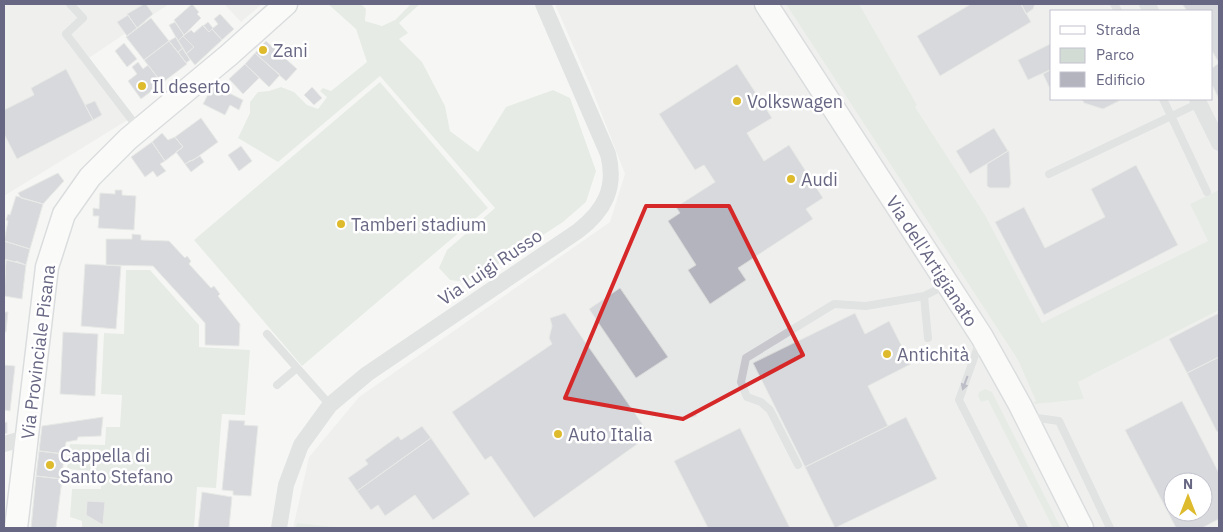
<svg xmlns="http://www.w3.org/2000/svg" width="1223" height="532" viewBox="0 0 1223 532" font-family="'IBM Plex Sans',sans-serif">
<rect width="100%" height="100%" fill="#f5f7f4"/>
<!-- built -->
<path fill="#e6e7e7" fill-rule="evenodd" d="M8,4h161l-80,54 42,60 -127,78v-189z
M224,4h38l-21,18z
M555,4h664v524h-926l16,-71 50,-60 251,-175 15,-48 -34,-87zM1052,11h160v88h-160zM1173,482h30v30h-30z"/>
<!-- green -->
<path fill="#d3dcd4" d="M328,4h33l5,5 -1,12 17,5 13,-6 16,-16h9l-21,19 9,10 -9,6 23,23 23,44 5,25 28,21 28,-45 47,-17 17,8 26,73 -10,31 -23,20 -83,54 -15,6 -15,-2 -11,-12 8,-18 48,-42 -115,-132 -102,86 -40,-24 12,-25v-11l8,-10 11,-1 12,-4 13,5 13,13 11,4 9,-12 -7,-6 3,-3 8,3 36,-29 -11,-33z
M786,4h73l58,101 -2,2 70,108 57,108 166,-82 -18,-37 29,-14v120l-141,72 6,17 -49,5 -2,-1 3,-2 -18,-41z
M380,82l108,126 -186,158 -108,-126z
M126,270h24l49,55v22l51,3 -5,65 -23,-1 -6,74 -19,-1 -3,41h-112v-7l-12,-4 2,-28h29v-17l-34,-3 3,-25 35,1 1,-18h14l2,-32 -21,-1 3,-61 20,1z
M985,389l7,3 69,136h-8l-65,-128 -7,2 -3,-6 1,-4z
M297,523l46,5h-47z"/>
<!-- building -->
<path fill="#b4b4bf" stroke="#d7d8d6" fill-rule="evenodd" d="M144,4h2l7,10 -16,14 -10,-14z
M192,4l7,8 -2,2 4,4 -17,17 -10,-15z
M971,4h50l10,18 -91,54 -23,-40z
M1021,4h14l-2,5 -7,5z
M1182,4h37v59l-7,-12v-40h-25z
M220,14l14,15 -12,11 -10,-11 6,-5 -4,-5z
M128,15l9,13 -10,8 -10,-14z
M151,18l18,23 -25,19 -18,-23z
M175,22l9,13 -6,6 -9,-16z
M208,22l5,6 -4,4 -6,-6z
M203,25l6,7 3,-3 10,11 -27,25 -9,-11 8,-7 -11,-11 8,-6 3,3z
M183,36l11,11 -8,7 -8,-13z
M176,37l7,11 -5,4 -9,-11z
M169,41l18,23 -25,19 -18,-23z
M266,41l31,28 -11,12 -31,-28z
M124,43l13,16 -10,8 -12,-16z
M1052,43v26l-24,11 -10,-20z
M183,48l7,12 -4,3 -8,-11z
M255,53l25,22 -11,12 -24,-23z
M138,62l5,7 5,-4 14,18 -21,16 -13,-18 9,-7 -5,-7z
M1219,63v36l-7,-14v-17z
M245,64l14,14 -16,16 -14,-15z
M737,64l35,54 -25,15 17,28 25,-16 34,53 -17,11 7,10 -75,49 8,12 -36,24 -22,-34 8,-5 -28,-44 12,-8 -4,-6 39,-25 -11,-17 -9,5 -36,-56z
M66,69l27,51 -76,39 -13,-25v-24l30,-15 -3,-7z
M1052,69v17l-3,1 -6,-13z
M213,85l30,15 -4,10 -9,-5 -5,10 -22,-11z
M312,87l10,11 -8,7 -10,-10z
M1082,99h36l1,2 -16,8 -19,-6z
M95,101l7,14 -9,5 -8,-15z
M201,118l17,24 -26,19 -1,-1 -6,4 -9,-12 7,-5 -8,-10z
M994,128l14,23 -38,23 -14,-23z
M162,133l6,7 7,-3 8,10 -18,14 -13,-19z
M152,142l13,19 -5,3 6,7 -9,6 -4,-6 -8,6 -14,-20z
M241,146l11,15 -13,10 -11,-16z
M1008,151h1l2,33 -2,4h-19l-3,-2v-22z
M200,156l4,6 -13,10 -6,-8z
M1136,165l42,80 -134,70 -49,-93 29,-15 21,41 60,-31 -14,-28z
M58,173l6,8 -21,23 -22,-6 -3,-5z
M115,190h7v5l14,1 -2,34 -36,-2 1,-12h-6v-8l6,1 1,-16 15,1z
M16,196l27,8 -13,45 -26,-8 4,-20 -2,-1 2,-6 2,1z
M132,234l9,1v5l28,1 16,17 2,-2 4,5 -2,3 22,24 3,-2 6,8 -2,2 22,28 -1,22 -34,-1v-22l-52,-57 -47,-1v-26h26z
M4,241l26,8 -4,16 -22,-6z
M6,260l10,2v-1l10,4 -4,34 -18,-3z
M85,264l36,2 -5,63 -35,-3z
M620,288l48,69 -32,21 -47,-69z
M4,312h4l-2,20h-2z
M565,313l85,122 -116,83 -43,-62 -6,4 -33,-48 100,-68 -3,-6 3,-12 -2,-8z
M855,313l10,21 24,-13 22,43 -43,22 20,40 -83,41 -52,-104z
M1219,313v44l-32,16 -18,-34z
M63,332l35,2 -3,62 -35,-2z
M1219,357v74l-2,1 -30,-59z
M4,365l11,1 -5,45 -6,-1z
M1182,401l37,72v46l-17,9h-26l-51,-98zM1173,482h30v30h-30z
M695,412l2,4 -6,2 -2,-4z
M103,417l-2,19 -23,1 -1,3 -11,2 -2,12 -25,-3 3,-25z
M906,417l31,62 -102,49 -30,-61z
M229,420l16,1 -1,4 14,1 -7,70 -18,-1v-4l-11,-1z
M7,422v11l-3,1v-11z
M422,426l9,12 -74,53 -9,-13 20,-14 -3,-4 33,-24 3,4z
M740,428l50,100h-82l-34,-67z
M431,438l39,56 -37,26 -18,-25 -30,21 -7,-11 -7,5 -14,-19z
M39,451l25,3 -2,25 -26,-3z
M36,476l26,3 -6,49h-25z
M202,492l30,5 -3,31h-31z
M87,501l18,1 -2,23 -17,-10z"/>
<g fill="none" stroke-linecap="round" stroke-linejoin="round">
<defs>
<path id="secondary" d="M766,4l216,333 38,68 62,123
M16,528l31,-261 17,-53 26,-37 38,-38 101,-84 57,-51"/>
</defs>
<!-- secondary casing -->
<use href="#secondary" stroke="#bbbbc3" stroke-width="25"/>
<!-- lane -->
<path stroke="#c7c7cd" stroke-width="8" d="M70,4l13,14 -17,16 72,94
M1114,4l4,7
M1163,99l44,93
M1049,174l150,-71
M924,296l4,42
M267,334l63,71
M980,341l-21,59 65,128
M277,385l20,-17
M1030,417l29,4 51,107
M798,465l-28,-55 -9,-8 -14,-5 -6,-15 5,-24 88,-54 32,2 58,-10 22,-11"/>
<!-- street -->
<path stroke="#c7c7cd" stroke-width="16" d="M1147,4l4,7
M1197,99l22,44
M4,444l22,-6
M279,528l7,-43 15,-40 29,-40 37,-31 211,-143c26,-20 39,-43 30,-77l-65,-150"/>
<!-- secondary -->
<use href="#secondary" stroke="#fff" stroke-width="22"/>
</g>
<!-- one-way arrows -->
<defs><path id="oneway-solid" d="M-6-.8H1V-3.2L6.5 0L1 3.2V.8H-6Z" transform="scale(1.25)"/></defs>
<use fill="#75758f" href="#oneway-solid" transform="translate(965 383) rotate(110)"/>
<!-- marked area -->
<path d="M0 0H1223V532H0ZM646,206h83l74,149 -120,64 -118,-21z" fill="#f5f7f4" fill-opacity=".55" fill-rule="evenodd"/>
<path fill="none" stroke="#d62828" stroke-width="4" stroke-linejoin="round" d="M646,206h83l74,149 -120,64 -118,-21z"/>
<!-- markers -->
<g fill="#debb2d" stroke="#fff" stroke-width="2">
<circle cx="263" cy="50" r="5"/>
<circle cx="142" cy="86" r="5"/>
<circle cx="737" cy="101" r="5"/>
<circle cx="791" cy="179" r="5"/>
<circle cx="341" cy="224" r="5"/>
<circle cx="887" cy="354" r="5"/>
<circle cx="558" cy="434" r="5"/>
<circle cx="50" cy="465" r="5"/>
</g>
<g text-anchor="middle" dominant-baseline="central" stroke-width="5" stroke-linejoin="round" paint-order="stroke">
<!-- poi labels -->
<g font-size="18" fill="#676784" stroke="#fff" text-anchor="start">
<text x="273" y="50">Zani</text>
<text x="152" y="86">Il deserto</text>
<text x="747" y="101">Volkswagen</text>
<text x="801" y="179">Audi</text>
<text x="351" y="224">Tamberi stadium</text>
<text x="897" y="354">Antichità</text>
<text x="568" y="434">Auto Italia</text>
<text x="60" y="455">Cappella di<tspan x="60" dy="21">Santo Stefano</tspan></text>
</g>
<!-- street labels -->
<g font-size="18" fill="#676784" stroke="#fff">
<text transform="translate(932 261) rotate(57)">Via dell'Artigianato</text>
<text transform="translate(490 267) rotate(-34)">Via Luigi Russo</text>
<text transform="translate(38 352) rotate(-83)">Via Provinciale Pisana</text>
</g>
</g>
<!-- border -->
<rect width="1223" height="532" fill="none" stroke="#676784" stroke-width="10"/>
<!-- legend -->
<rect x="1050" y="10" width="162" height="90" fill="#ffffff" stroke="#c2c2ce"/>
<rect x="1060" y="26" width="25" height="8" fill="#ffffff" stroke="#c2c2ce"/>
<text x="1096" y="35" font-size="15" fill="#676784">Strada</text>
<rect x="1060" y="48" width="25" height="15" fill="#d3dcd4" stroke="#c2c2ce"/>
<text x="1096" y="60" font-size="15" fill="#676784">Parco</text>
<rect x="1060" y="72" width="25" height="15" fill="#b4b4bf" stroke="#c2c2ce"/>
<text x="1096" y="85" font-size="15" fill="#676784">Edificio</text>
<!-- north arrow -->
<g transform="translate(1188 497)"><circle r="24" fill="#ffffff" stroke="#c2c2ce"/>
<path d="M0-4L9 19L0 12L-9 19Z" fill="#debb2d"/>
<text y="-8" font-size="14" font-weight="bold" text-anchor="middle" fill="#676784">N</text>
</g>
</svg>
